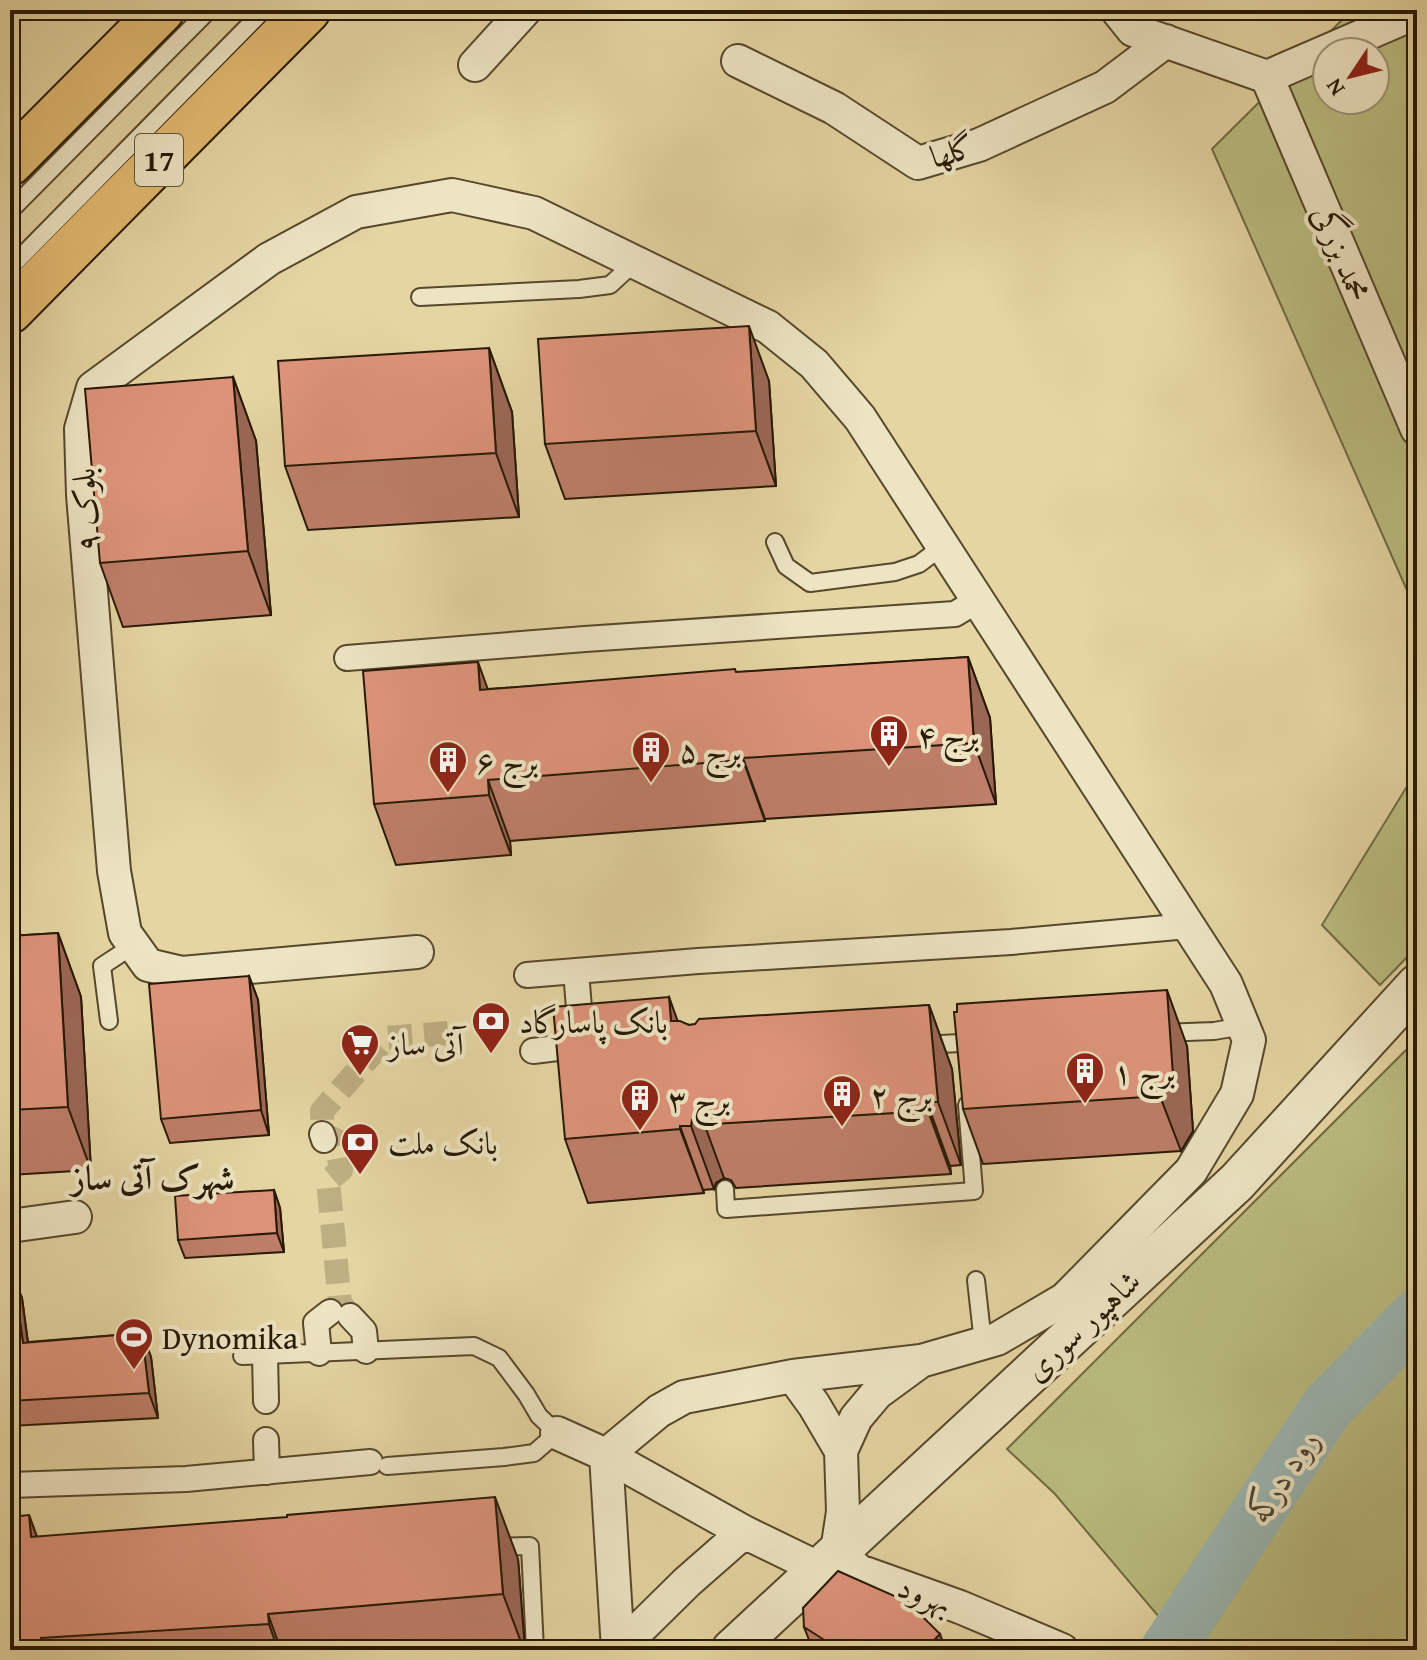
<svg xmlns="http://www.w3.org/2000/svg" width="1427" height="1660" viewBox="0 0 1427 1660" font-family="'Gentium Book Plus',Amiri,serif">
<rect width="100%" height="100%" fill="#e4d5a2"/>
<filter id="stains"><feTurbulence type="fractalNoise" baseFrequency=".0025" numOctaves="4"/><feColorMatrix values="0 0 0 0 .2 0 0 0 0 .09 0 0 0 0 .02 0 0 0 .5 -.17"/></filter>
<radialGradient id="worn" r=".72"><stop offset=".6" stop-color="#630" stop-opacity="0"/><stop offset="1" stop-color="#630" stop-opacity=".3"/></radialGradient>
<!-- green -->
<path fill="#babc80" stroke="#706a42" stroke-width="2" fill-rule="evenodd" d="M1352,10h65v603l-205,-464zM1327,52h48v48h-48z
M1417,770v177l-37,38 -58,-60z
M1417,1039v611h-275l18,-32 -105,-124 -48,-45z"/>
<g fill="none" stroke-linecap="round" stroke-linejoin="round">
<!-- river -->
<path stroke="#9bb6b1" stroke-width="54" d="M1167,1650l161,-244 89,-90"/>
<!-- pedestrian-tunnel -->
<path stroke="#beaf83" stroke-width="24" stroke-dasharray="24 12" stroke-linecap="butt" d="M350,1316l-10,-13 -12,-122 13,-11 -5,-30 -14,-6v-23l64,-73 63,-5"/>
<defs>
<path id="service" d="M10,211l199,-201
M10,268l254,-258
M420,297l159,-8 31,-4 25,-23
M775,542l11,24 24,17 85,-11 24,-8 24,-18
M109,1021l-7,-55 32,-21
M1162,1033l52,-2 30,-5
M922,1045l57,-3
M725,1189l1,20 248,-18 -7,-86
M976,1280l7,63
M242,1356l232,-10 25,12 27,36 13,22 18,17 -23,20 -30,4 -117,9
M492,1547l38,-1 5,104"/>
<path id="pedestrian" d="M347,658l238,-19 370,-25 23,-14
M527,975l171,-14 313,-19 177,-16
M533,1051l49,-6 -6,-74
M322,1134l2,6
M350,1316l14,15 2,20
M319,1353l-3,-30 14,-11
M265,1355l1,46
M266,1440l1,32
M10,1485l176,-6 184,-17"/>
<path id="minor" d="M1117,10l16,20 134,47
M738,61l96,47 84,55 61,-18 126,-58 61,-46
M475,65l50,-55
M1267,77l150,352
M1267,77l148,-64 2,-3
M417,952l-235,21 -34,-8 -23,-32 -11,-62 -31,-376 -2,-66 12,-41 176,-129 87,-47 96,-17 82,18 234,114 46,37 46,54 366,566 23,56 -12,54 -46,77 -126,128 -68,40 -76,22 -128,15 -109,21 -25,14 -53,44
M10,1226l65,-9
M793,1376l21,29 27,46 2,61 -6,39 22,20 101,36 102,43
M557,1433l49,22 138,77 74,36
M841,1451l15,-33 21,-25 41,-30
M606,1455l12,195
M619,1649l68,-67 57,-50"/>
<path id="tertiary" d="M732,1650l505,-468 180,-197"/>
<path id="trunk" d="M10,163l152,-153
M10,311l298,-301"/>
</defs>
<!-- service casing -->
<use href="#service" stroke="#56482c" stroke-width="20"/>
<!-- pedestrian casing -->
<use href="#pedestrian" stroke="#56482c" stroke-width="28"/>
<!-- minor casing -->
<use href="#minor" stroke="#56482c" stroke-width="36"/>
<!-- tertiary casing -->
<use href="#tertiary" stroke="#56482c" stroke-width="44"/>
<!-- trunk casing -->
<use href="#trunk" stroke="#271905" stroke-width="48"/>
<!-- service -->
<use href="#service" stroke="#ede4c3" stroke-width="16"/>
<!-- pedestrian -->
<use href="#pedestrian" stroke="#ede4c3" stroke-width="24"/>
<!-- minor -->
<use href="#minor" stroke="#ede4c3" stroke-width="32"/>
<!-- tertiary -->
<use href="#tertiary" stroke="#ede4c3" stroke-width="40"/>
<!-- trunk -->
<use href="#trunk" stroke="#e2ba71" stroke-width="44"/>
</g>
<!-- wall -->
<path fill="#be7e69" stroke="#271905" stroke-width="2" d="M489,348l23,64 7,105 -211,13 -23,-64z
M233,377l23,64 15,174 -148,12 -23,-64z
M769,381l7,105 -211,13 -20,-55z
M968,657l22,61 6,86 -231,15v2l-255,20 1,14 -115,10 -22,-61 114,-115z
M58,933l23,64 10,173 -81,5v-239z
M249,976l9,24 11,135 -99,8 -9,-24z
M669,997l8,24 12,4 240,-20 23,64 9,96 -11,1 1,8 -215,14 -5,-8 -7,-2 -8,5 -2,6 -11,1 1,3 -116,10 -23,-64z
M1187,1046l6,85 -12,20 -198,13 -20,-55z
M274,1190l6,18 4,44 -99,6 -7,-18z
M10,1274l12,24 6,44 114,-9 9,24 7,61 -148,8z
M29,1515l8,22 481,22 7,91h-515z
M804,1627l142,23h-133z"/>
<!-- shaded-wall -->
<path fill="#9b6755" stroke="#271905" stroke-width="2" d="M749,326l20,55 7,105 -20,-55z
M489,348l23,64 7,105 -23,-64z
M233,377l23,64 15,174 -23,-64z
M968,657l22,61 6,86 -22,-61z
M478,662l22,61 -20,-33z
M743,758l22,61v2l-22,-61z
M488,780l22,61 1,14 -22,-60z
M58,933l23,64 10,173 -23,-63z
M249,976l9,24 11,135 -8,-25z
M1167,990l20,56 6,85 -12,20 -21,-55z
M669,997l23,64 -21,-40z
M929,1005l23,64 9,96 -23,-63z
M927,1102l23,64 1,8 -23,-63z
M701,1115l23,63 -8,5 -2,6 -23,-63 1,-6z
M680,1126l23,64 1,3 -24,-64z
M274,1190l6,18 4,44 -7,-19z
M13,1274l9,24 9,69 -8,-24z
M142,1333l9,24 7,61 -9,-25z
M495,1497l23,62 7,91h-1l-21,-56z
M29,1515l22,61 -20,-39z
M268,1614l13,36h-3l-9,-26z
M940,1634l6,16h-22z"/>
<!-- building -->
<path fill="#dd937a" stroke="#271905" stroke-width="2" d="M749,326l7,105 -211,13 -7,-105z
M489,348l7,105 -211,13 -7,-105z
M233,377l15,174 -148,12 -15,-174z
M968,657l6,86 -231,15v2l-255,20 1,15 -115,9 -11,-133 115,-9 2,28 255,-21 1,3z
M58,933l10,174 -58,3v-174z
M249,976l12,134 -100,9 -12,-135z
M1167,990l6,85 -13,21 -197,13 -9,-97h3v-8z
M669,997l2,24h9l9,4 6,-1 4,-5 230,-14 9,97h-11l1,9 -215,13 -5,-8 -7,-1 -9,5 -1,6h-11v3l-115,10 -12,-132z
M274,1190l3,43 -99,7 -3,-44z
M10,1274h3l10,69 119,-10 7,60 -139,8z
M495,1497l8,97 -235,20 1,10 -228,14 1,12h-32v-133l19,-2 2,22 256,-20v-2z
M838,1571l70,31 32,32 -16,16h-84l-36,-23 -1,-19z"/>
<!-- icons -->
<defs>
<symbol id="building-pin" viewBox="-11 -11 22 30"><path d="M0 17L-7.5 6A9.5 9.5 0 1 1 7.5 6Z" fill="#8f2418" stroke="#ede4c3"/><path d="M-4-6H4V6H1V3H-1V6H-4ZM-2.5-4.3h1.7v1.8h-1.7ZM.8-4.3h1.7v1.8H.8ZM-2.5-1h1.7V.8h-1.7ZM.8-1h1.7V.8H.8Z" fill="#fff"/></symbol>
<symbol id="bank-pin" viewBox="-11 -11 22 30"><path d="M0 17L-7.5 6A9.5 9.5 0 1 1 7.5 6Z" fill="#8f2418" stroke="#ede4c3"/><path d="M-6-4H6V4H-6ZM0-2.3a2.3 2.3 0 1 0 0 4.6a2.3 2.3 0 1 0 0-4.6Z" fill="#fff"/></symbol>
<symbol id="supermarket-pin" viewBox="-11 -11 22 30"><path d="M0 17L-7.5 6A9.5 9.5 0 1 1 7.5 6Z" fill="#8f2418" stroke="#ede4c3"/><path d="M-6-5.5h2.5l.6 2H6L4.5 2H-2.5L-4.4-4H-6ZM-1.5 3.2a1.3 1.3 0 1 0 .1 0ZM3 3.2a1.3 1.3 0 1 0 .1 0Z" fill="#fff"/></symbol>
<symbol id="stadium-pin" viewBox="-11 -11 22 30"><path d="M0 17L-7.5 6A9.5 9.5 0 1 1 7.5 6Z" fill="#8f2418" stroke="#ede4c3"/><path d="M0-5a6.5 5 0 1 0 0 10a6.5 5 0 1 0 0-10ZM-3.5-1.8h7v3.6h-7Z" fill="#fff"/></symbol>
</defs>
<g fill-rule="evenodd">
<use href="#building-pin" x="867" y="712" width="44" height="60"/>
<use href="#building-pin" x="629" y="728" width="44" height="60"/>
<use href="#building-pin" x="426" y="738" width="44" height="60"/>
<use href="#bank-pin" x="469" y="999" width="44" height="60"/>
<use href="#supermarket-pin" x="338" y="1021" width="44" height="60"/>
<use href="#building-pin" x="1063" y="1049" width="44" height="60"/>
<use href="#building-pin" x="820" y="1072" width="44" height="60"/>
<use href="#building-pin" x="618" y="1076" width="44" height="60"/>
<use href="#bank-pin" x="338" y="1120" width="44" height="60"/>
<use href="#stadium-pin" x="112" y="1315" width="44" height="60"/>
</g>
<g text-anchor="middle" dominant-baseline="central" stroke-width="8" stroke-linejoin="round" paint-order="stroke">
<!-- shield labels -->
<rect fill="#ede4c3" stroke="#62563e" stroke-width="2" x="135" y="134" width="48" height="52" rx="6"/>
<g font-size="30" font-weight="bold" fill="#271905">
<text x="159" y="160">17</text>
</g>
<!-- street labels -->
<g font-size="32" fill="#271905" stroke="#ede4c3">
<text transform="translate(952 151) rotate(-16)">گلها</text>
<text transform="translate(1342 253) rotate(67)">محمد بزرگی</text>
<text transform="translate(85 510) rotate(-93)">بلوک ۹</text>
<text transform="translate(1082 1325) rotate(-43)">شاهپور سوری</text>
<text transform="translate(925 1594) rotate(20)">بهرود</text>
</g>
<!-- poi labels -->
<g font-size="32" fill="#271905" stroke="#ede4c3" text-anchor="start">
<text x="917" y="734">برج ۴</text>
<text x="679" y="750">برج ۵</text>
<text x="476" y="760">برج ۶</text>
<text x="519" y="1021">بانک پاسارگاد</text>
<text x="388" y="1043">آتی ساز</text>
<text x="1113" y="1071">برج ۱</text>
<text x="870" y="1094">برج ۲</text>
<text x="668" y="1098">برج ۳</text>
<text x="388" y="1142">بانک ملت</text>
<text x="162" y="1337">Dynomika</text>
</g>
<!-- neighbourhood labels -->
<g font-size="34" font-weight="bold" fill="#271905" stroke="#ede4c3">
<text x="153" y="1176">شهرک آتی ساز</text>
</g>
<!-- water labels -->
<g font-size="34" font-style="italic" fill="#4a4839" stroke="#ede4c3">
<text transform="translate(1282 1475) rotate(-57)">رود درکه</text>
</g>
</g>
<!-- margin -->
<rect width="1427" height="1660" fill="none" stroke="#e4d5a2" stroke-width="40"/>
<rect x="12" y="12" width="1403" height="1636" fill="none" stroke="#271905" stroke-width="4"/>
<rect x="20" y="20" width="1387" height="1620" fill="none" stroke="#271905" stroke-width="2"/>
<!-- north arrow -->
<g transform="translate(1351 76) rotate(235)"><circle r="38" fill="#ede4c3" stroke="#9e9377" stroke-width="2"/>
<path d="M0-6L14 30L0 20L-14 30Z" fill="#8f2418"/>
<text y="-12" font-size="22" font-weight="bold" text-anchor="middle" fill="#271905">N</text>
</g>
<rect width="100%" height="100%" filter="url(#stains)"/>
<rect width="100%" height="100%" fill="url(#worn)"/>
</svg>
